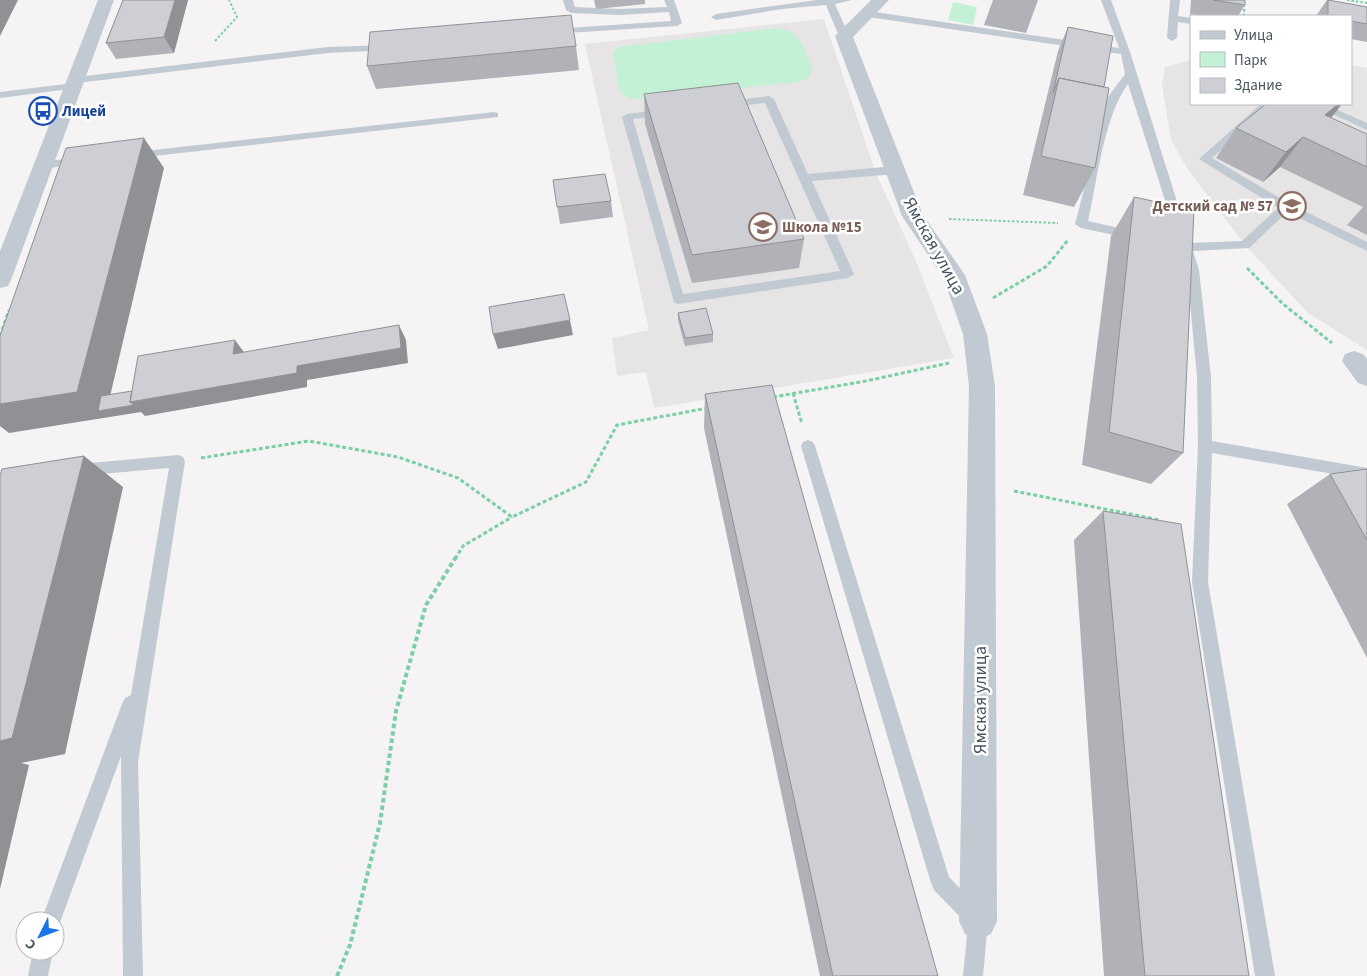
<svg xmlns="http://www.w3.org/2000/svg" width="1367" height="976" viewBox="0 0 1367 976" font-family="'Source Sans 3',sans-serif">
<rect width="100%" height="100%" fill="#f5f3f3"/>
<!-- education -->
<path fill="#e6e4e5" d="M824,19l51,152 40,88 39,99 -300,50 -8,-36 -29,4 -5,-38 37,-8 -64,-286z
M1191,60v44h160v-39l16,3v282l-59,-37 -63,-68 -58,-77 -16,-28 -9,-55 3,-18z"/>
<!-- green -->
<path fill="#c3f1d5" d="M953,2l24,5 -4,18 -25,-5z
M776,28c25,1 28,23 37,42l-5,8 -11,4 -158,17h-9l-10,-7 -7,-40 6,-5z"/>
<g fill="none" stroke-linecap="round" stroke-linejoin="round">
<!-- path-far2 -->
<path stroke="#7ad0a6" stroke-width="2" stroke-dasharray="2.5 2" stroke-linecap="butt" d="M1244,0v16
M1347,0l20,3
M215,41l22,-24 -8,-17
M949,219l109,4"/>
<!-- path-far1 -->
<path stroke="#7ad0a6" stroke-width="3" stroke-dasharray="4 2.5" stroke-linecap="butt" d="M1247,268l36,36 49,39
M993,298l54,-32 21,-26
M0,336l9,-26
M793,393l9,31
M773,397l93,-16 83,-18
M201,458l108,-17 89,16 60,21 54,39 74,-35 31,-57 91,-17
M1014,491l146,29
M455,559l8,-13 49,-29"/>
<!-- path -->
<path stroke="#7ad0a6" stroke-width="4" stroke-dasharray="4.5 3" stroke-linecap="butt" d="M337,976l13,-31 30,-122 16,-112 30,-106 30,-48"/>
<!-- service -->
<path fill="#c1cad2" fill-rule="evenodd" d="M563,0h10l2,7 44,2 48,-2 -3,-7h10l8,23 -5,3 -127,8 -2,-2 5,-3 118,-8 -2,-9 -50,3 -48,-2 -5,-3z
M817,0h35l-17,4 14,32 -2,2 -8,-2 -13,-31 -44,4 -66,11 -5,-3 5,-3z
M1101,0h10l19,52 60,191 52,-2 36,-33 -79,-49 62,-55h11l-60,54 78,46 77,38v9l-80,-39 -38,36 -56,3 6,19 12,107 1,64 155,27v12l-155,-27 -4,129 67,394h-20l-63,-394 6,-136 -1,-69 -10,-107 -7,-20 -7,-2 -2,-3 7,-4 -50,-157c-24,32 -31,97 -40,137l45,10 6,4 -6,4 -52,-11 -6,-4 33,-127 17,-23 -4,-20 -253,-37 -5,-3 5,-3 251,37z
M1170,0h10l-2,16 13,2v6l-13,-2 -1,16 -5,3 -5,-3z
M388,45l3,1v4l-63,3 -251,30 -5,-3 5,-3 251,-30z
M74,83l5,3 -1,2 -78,10v-6z
M769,96l5,3 34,75 87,-8 6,4 -6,4 -83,7 42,93 -6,4 -170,26 -4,-2 -52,-185 5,-3zM765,103l75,168 -157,23 -50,-175z
M1311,104h13l43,19v7z
M494,112l4,1v4l-362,41 -5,-3 5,-3z
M80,158l4,1v4l-41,6 -6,-4 6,-4z
M808,440l5,2 2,4 134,431 36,37 3,7 -5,55h-20l5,-51 -34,-35 -3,-7 -130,-437 2,-4z
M178,455l5,2 2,4 -47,301 5,214h-20l-2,-220 -63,172 -3,1v-8h-14l81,-217 3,-6 6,-3 38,-227 -90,8 -5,-2 -2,-4 2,-4 5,-2z
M33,951h20l-5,25h-20z"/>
<!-- minor -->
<path fill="#c1cad2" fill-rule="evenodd" d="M871,0h18l-36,37 70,178 42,60 22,59 8,52 2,535 -6,13 -13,6 -13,-6 -6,-13 10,-535 -6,-52 -20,-57 -41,-61 -67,-180z
M1354,351l9,3 4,5v27l-9,-3 -16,-22 3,-7z"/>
<!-- tertiary -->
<path fill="#c1cad2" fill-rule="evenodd" d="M98,0h16l-103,280 -3,6 -8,2v-37z"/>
</g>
<!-- wall -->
<path fill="#b0b2b7" d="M123,0h65l-14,53 -58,6 -10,-16z
M594,0h51v4l-49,5z
M993,0h45l-12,33 -42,-8z
M1191,0h54v5l-7,11h-34l-14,-2z
M1327,0l40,7v35l-16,-3v-23h-35z
M1068,27l36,60 -9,81 -21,39 -51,-12 35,-144z
M576,46l3,24 -203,19 -9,-23z
M644,94l160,145 -5,29 -107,15 -47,-159z
M1266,104h76l-11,14 36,16v101l-20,-10 16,-18 -83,-40 -17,15 -47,-24 20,-30z
M553,180l58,21 2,16 -53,7z
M1134,197l49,256 -32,31 -69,-19 29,-229z
M678,313l35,21v8l-28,4 -7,-26z
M705,394l233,582h-118l-116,-548z
M1367,469v189l-80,-154 43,-30z
M1103,511l146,465h-145l-30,-436z"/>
<!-- shaded-wall -->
<path fill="#909195" d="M0,0h18l-18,36z
M175,0h13l-14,53 -10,-16z
M1338,104h4l-12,15 -5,-4z
M1303,137l-23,30 -17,15 23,-30z
M144,138l20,30 -57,241 23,-7 167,-36 102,-41 7,15 2,23 -101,17v7l-162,29 -4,-4 -132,21 -9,-7v-22z
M570,320l3,15 -75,14 -5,-15z
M235,340l11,15 -13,-1z
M84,456l39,31 -58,267 -44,9 8,2 -29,124v-148z"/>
<!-- building -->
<path fill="#cdcfd5" stroke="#909195" d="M123,0h52l-11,37 -58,6z
M1213,0h32v5z
M1328,0l39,7v17l-16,-3v-5h-23z
M571,15l5,31 -209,20 3,-34z
M1068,27l45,9 -9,51 -45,-9 -6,15z
M1059,78l50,10 -14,80 -54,-12z
M738,83l66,156 -112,16 -48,-161z
M1266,104h72l-13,11 42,19v33l-64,-30 -17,15 -50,-24z
M144,138l-67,254 -77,12v-68l66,-188z
M605,174l6,27 -54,6 -4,-27z
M1134,197l60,13 -11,243 -74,-21z
M564,294l6,26 -77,14 -4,-27z
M706,308l7,26 -28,4 -7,-25z
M399,325l2,23 -104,18v7l-167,29 8,-46 97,-16 -2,14z
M772,385l166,591h-105l-128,-582z
M132,391l-2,11 4,3 -36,6 3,-15z
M84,456l-72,282 -12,3v-265l2,-7z
M1367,469v71l-37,-66z
M1103,511l78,13 68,452h-104z"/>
<!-- icons -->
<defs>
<symbol id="bus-ring" viewBox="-11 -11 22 22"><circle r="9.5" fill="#fff" stroke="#1a4fb4" stroke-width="1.5"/><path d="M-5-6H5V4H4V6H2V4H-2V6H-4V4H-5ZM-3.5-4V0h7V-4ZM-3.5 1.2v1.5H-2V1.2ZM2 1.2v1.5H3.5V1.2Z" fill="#1a4fb4"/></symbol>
<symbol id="school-ring" viewBox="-11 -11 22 22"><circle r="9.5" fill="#fff" stroke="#8d6e63" stroke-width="1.5"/><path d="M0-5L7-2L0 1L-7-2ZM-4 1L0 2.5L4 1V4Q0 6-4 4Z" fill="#8d6e63"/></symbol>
</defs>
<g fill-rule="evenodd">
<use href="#bus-ring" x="27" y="95" width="32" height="32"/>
<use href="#school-ring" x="1276" y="190" width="32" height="32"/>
<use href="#school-ring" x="747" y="211" width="32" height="32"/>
</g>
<g text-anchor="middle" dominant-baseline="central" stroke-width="5" stroke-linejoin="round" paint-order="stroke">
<!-- far-transit labels -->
<g font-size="15" font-weight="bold" fill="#164399" stroke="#fff" text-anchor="start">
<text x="62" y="111">Лицей</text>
</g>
<!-- far-education labels -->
<g font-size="15" font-weight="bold" fill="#785e54" stroke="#fff" text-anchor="end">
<text x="1273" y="206">Детский сад № 57</text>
<text x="782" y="227" text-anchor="start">Школа №15</text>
</g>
<!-- street labels -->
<g font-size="18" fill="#4a5661" stroke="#fff">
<text transform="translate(934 246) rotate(61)">Ямская улица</text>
<text transform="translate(980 700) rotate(-90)">Ямская улица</text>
</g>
</g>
<!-- legend -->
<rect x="1190" y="15" width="162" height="90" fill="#ffffff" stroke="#b7bbc0"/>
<rect x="1200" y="31" width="25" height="8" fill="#c1cad2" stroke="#b7bbc0"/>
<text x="1234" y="40" font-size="15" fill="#4a5661">Улица</text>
<rect x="1200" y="52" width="25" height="15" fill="#c3f1d5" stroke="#b7bbc0"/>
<text x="1234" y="65" font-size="15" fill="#4a5661">Парк</text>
<rect x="1200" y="78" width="25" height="15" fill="#cdcfd5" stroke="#b7bbc0"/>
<text x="1234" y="90" font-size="15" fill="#4a5661">Здание</text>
<!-- north arrow -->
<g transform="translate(40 936) rotate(228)"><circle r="24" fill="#ffffff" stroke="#b7bbc0"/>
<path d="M0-4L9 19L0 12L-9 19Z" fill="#1a73e8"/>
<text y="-8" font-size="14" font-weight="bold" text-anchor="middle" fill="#4a5661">С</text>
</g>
</svg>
